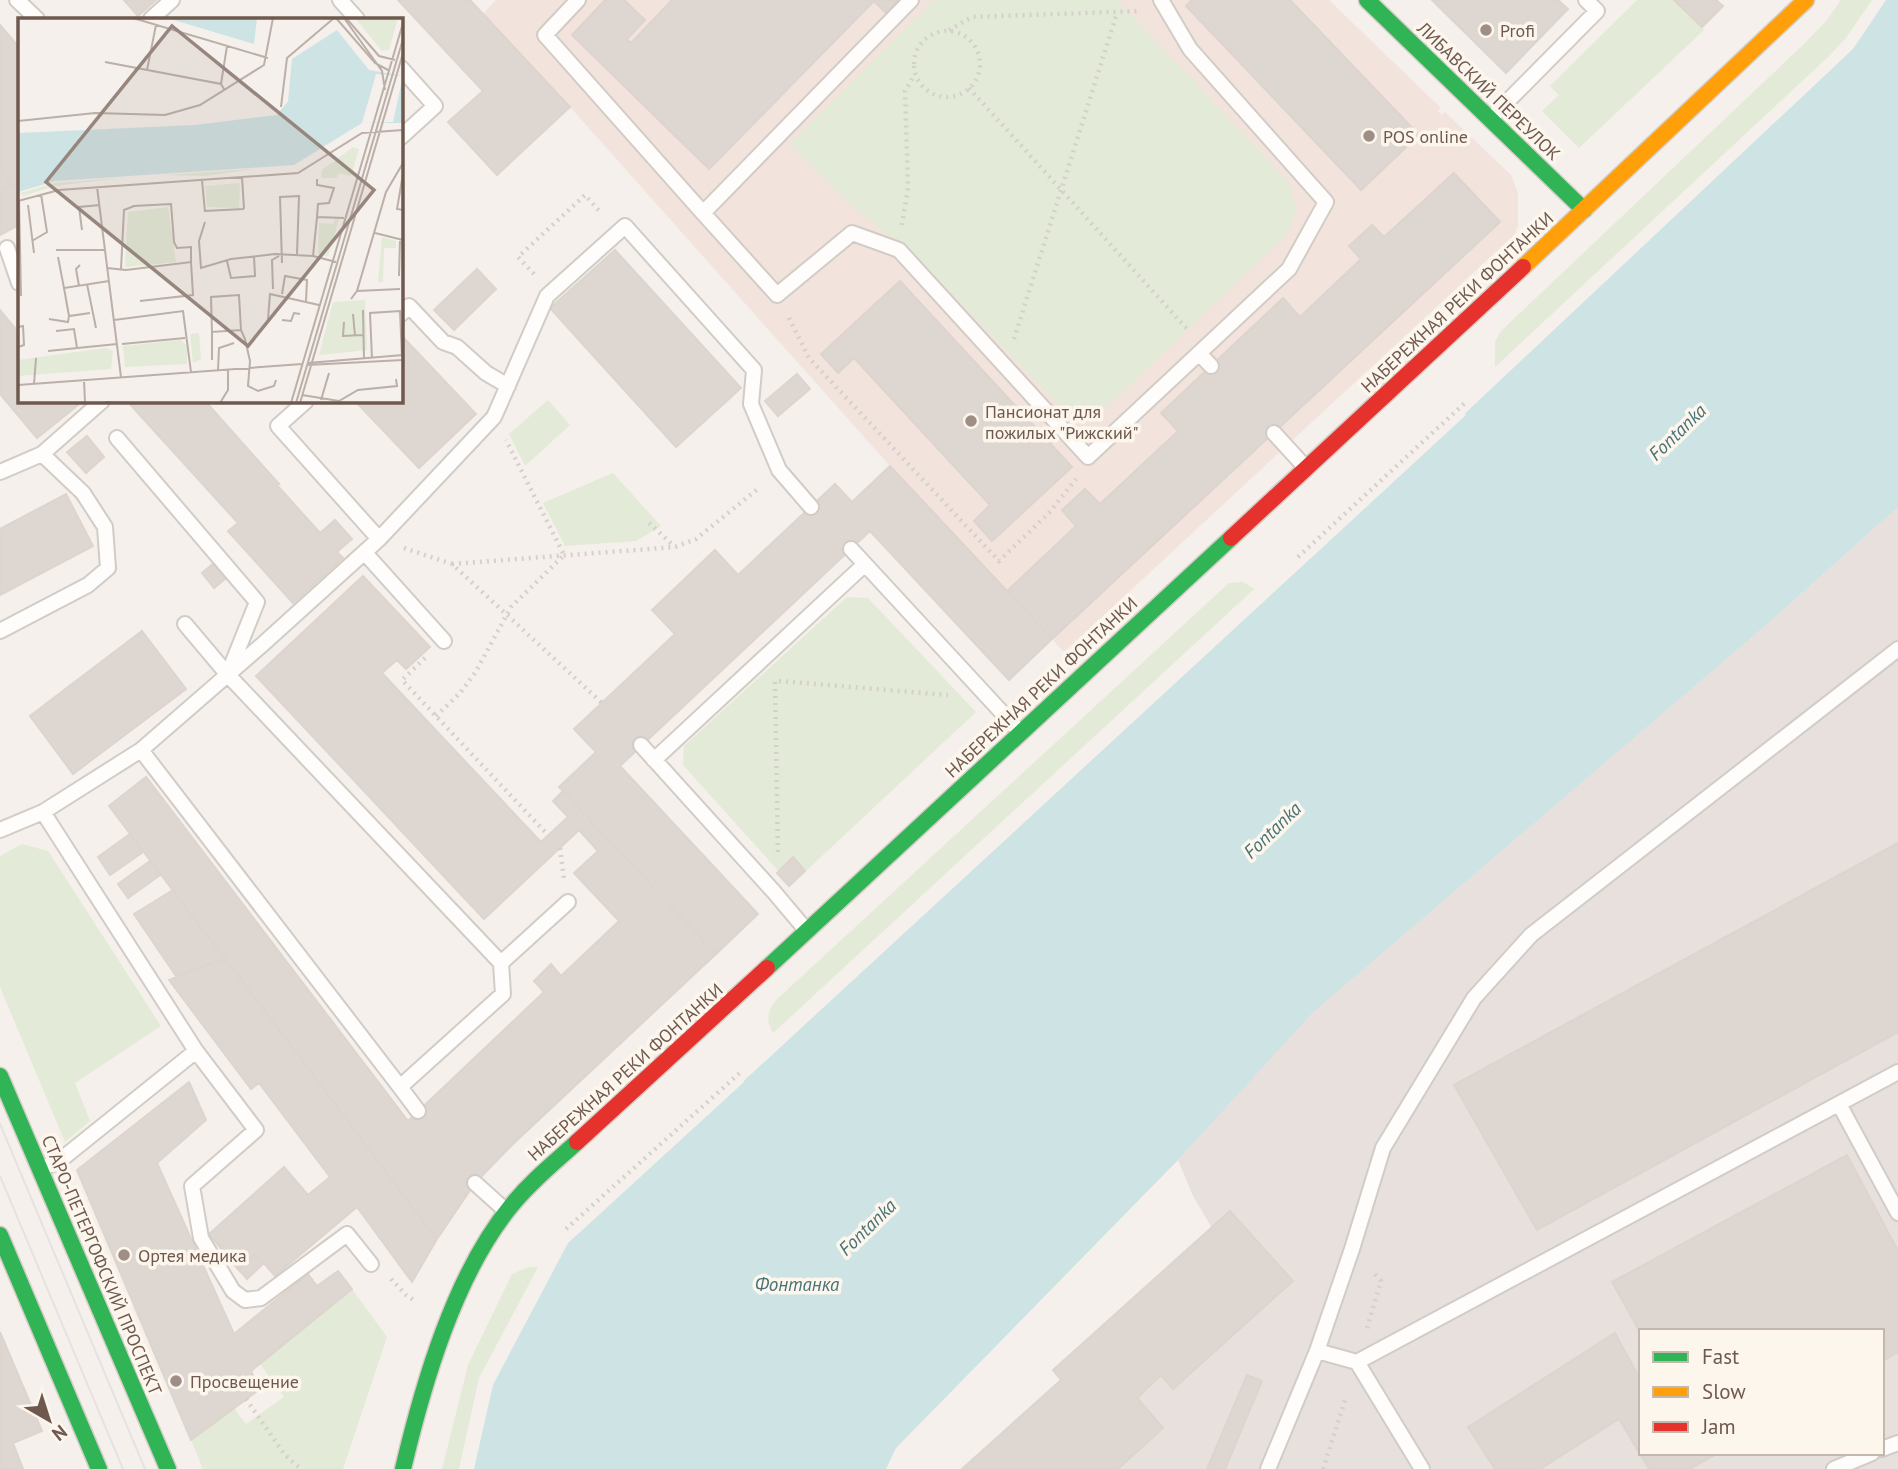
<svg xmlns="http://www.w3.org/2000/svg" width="1898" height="1469" viewBox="0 0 1898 1469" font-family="'PT Sans',sans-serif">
<rect width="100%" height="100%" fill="#f5f0eb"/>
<!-- commercial -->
<path fill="#f2e3dd" d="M496,0h833l112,108 -3,3 4,4 3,-3 66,63 7,18v32l-4,10 -450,417 -174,-186 -320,-359 -87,-93z"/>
<!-- industrial -->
<path fill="#e7e0dc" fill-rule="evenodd" d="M1898,507v962h-936l99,-89 -8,-10 159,-142 -19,-32 -15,-36 134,-148 460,-392zM1641,1331h241v122h-241z"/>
<!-- green -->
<path fill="#e3ead7" d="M935,0h182l172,182 7,26 -6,23 -188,181 -15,9 -16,-3 -146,-153 -78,-63 -58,-58z
M1637,0h37l30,30 -125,118 -37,-37 17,-16 -9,-9z
M1841,0h31l-27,39 -17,18 -333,310v-25l6,-11 304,-288 21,-22z
M548,400l22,25 -45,41 -16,-32z
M613,473l48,53 -25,15 -71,5 -22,-43z
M1243,582l11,7 -481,444c-7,-12 -6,-20 2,-32l454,-418z
M847,597l21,1 108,114 -185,173 -108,-120 1,-19z
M22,844l26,7 113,175 -86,57 15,38 -25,21 -65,-155v-131z
M529,1267h9l-59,111 -20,91h-17l26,-104 44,-91z
M352,1289l35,48 -44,132h-140l-12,-29 43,-32 12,16 38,-27 -24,-33z"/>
<!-- water -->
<path fill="#cee3e3" d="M1886,0h12v507l-126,113 -459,392 -135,148 -282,288 -10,21h-412l19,-84 75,-142 743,-685 542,-509z"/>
<!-- pier -->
<path fill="#f5f0eb" d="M1463,412l3,3 -155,143 -3,-2z
M742,1079l2,3 -165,151 -3,-2z"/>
<!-- building -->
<path fill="#ded6d1" stroke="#ddd4ce" stroke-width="2" d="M124,0h32l-18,16z
M398,0h72l100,107 -73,68 -49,-53 35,-31z
M605,0h19l21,20 -18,19 4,4 41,-43h226l-12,13 -12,-12 -165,168 -137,-134z
M1192,0h98l129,135 -58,55 -175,-184z
M1432,0h126l10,9 -62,64z
M1674,0h42l7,6 -21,21z
M0,25l19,22v145l-19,-22z
M0,170l12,14 -12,7z
M1454,173l46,49 -448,417 -45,-48 69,-65 -14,-16 23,-21 15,15 78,-73 -17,-18 122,-115 17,19 61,-58 -12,-13 23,-21 12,12z
M12,184l7,8v33l-19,10v-44z
M615,250l126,138 -65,59 -126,-139z
M477,269l19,20 -42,41 -20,-20z
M900,281l172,186 -80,74 -18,-20 16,-16 -136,-147 -16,15 -17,-19z
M0,310l19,23v68h56l3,4 -41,33 -37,-44z
M401,335l75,79 -57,54 -64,-67h46z
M797,374l13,15 -32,27 -13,-15z
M127,401h78l74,83 -2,1 43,48 15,-13 17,19 -15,13 6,6 -50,45 -65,-72 10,-8z
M87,436l17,21 -18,16 -19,-21z
M890,466l162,173 -43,41 -139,-149 -250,235 138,148 -42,40 -157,-167 37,-35 -22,-23 101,-95 -23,-24 63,-60 23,25 97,-91 17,18z
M66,494l27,52 -93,49v-66z
M213,564l12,15 -11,9 -12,-15z
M363,576l67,71 -24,22 -9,-9 -15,13 159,169 27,-25 -15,-16 10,-10 153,163 -202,189 -39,40 -38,56 -328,-433 37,-29 262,344 136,-129 -10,-11 17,-17 10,12 58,-55 -45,-48 24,-22 -19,-21 -95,89 -228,-243z
M142,631l44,58 -113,85 -43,-58z
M130,834l13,18 -33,23 -12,-18z
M1898,843v189l-361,198 -83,-145z
M793,857l12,14 -16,15 -12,-13z
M150,861l10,14 -32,23 -10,-14z
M173,890l52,68 -49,18 -42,-62z
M225,958l212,281 -25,43 -55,-75 -82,69 -19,-22 -18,15 -29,-35 75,-67 24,28 22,-18 -71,-94 -8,6 -82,-109z
M189,1082l17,38 -49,43 77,171 74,-60 9,12 21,-15 14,18 -101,82 9,18 -69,51 -114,-270z
M1847,1155l51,96v101l-16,9v-30h-241v3l-29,-52z
M1230,1211l63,70 -120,108 -12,-14 -24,23 26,30 -45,41h-156l99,-89 -8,-10z
M256,1254l8,9 -17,16 -9,-10z
M0,1332l42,99 -29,12 10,26h-23z
M1615,1333l26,48v72h77l-28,16h-41l-30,-50 -79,50h-45l-27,-42z
M1247,1375l15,6 -37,88h-18z"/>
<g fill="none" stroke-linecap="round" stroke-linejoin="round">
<defs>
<path id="lane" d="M17,0l20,19
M340,0l17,19
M578,0l-33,35 158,178 208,-213
M151,19l21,-19
M401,68l34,38 -34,31
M1491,118l106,-107 -11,-11
M703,213l74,82 75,-62 47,17 189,207 201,-188 37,-67 -136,-153 -29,-49
M7,248l12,35
M401,314l8,-8 34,36 14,5 29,26 22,13
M1199,353l12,13
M306,401l-28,25 101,113
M1274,433l32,35
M117,438l140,164 -29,72
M0,472l42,-18 60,-53
M851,549l168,182
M365,553l79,88
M0,631l88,-46 20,-17 -3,-41 -22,-34 -41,-39
M641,745l133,147 32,38
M141,750l259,337 103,-93 -2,-31 -273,-288 -43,-51
M654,760l210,-195
M43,812l153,239
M0,830l43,-18 98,-62 122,-106 116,-105 115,-122 53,-121 78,-70 129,144 -3,34 28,66 32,37
M501,963l67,-61
M400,1087l18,24
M1839,1104l59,109
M42,1168l16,-6 138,-111 60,79 -64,56 9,52 32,53 12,9 16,-2 86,-64 24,30
M475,1183l30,27
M1317,1351l40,11 541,-290
M1357,1362l65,107
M1882,1449l16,-6
M1268,1469l49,-118 35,-102 31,-101 91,-150 57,-63 367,-286
M1834,1469l38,-16"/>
<path id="fast" d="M1367,0l217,210
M767,968l464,-430
M0,1076l168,393
M0,1235l99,234
M403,1469c20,-85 52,-195 108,-263 19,-24 43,-43 66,-64"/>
<path id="slow" d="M1523,267l283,-267"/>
<path id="jam" d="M1231,538l292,-271
M577,1142l190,-174"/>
</defs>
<!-- lane casing -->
<use href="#lane" stroke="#d2ccc6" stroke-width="18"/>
<!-- fast casing -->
<use href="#fast" stroke="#d4cdc8" stroke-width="19"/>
<!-- slow casing -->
<use href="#slow" stroke="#d4cdc8" stroke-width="19"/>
<!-- jam casing -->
<use href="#jam" stroke="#d4cdc8" stroke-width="19"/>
<!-- path -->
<path stroke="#d5d0cb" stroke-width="4.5" stroke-dasharray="2 5" stroke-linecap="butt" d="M949,30l23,-13 168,-6
M914 64a33 33 0 1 1 66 0a33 33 0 1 1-66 0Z
M969,88l218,241
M902,225l6,-37 -3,-97 10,-17
M534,274l-16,-17 67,-62 16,18
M789,318l20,40 190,203 50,-48 27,-34
M1014,339l103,-326
M649,523l26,24
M404,548l48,16 150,139
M1298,557l169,-156
M452,564l223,-17 21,-8 64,-52
M425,658l-23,22 146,155
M779,681l169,14
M775,682l3,174
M436,716l24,-23 15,-20 36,-66 53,-52 -58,-115
M560,848l4,31
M566,1229l176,-158
M391,1279l15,16 9,6
M1367,1328l14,-47 -8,-9
M246,1399l39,56 16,14
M1323,1469l23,-72"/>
<!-- lane -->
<use href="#lane" stroke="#fefdfc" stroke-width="14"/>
<!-- fast -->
<use href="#fast" stroke="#30b455" stroke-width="16"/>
<!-- slow -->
<use href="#slow" stroke="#ff9f0a" stroke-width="16"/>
<!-- jam -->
<use href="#jam" stroke="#e5322d" stroke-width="16"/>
<!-- tram -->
<path stroke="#e4e2e4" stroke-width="2" d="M0,1124l145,345
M0,1176l123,293"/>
</g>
<!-- markers -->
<g fill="#9e8e86" stroke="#fcf6ed" stroke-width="2.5">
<circle cx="1486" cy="30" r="7"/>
<circle cx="1369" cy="136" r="7"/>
<circle cx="971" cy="421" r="7"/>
<circle cx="124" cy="1255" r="7"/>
<circle cx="176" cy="1381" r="7"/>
</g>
<g text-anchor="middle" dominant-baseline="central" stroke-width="7" stroke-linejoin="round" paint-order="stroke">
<!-- poi labels -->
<g font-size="18" fill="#6f594f" stroke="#fcf6ed" text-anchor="start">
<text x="1500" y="30">Profi</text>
<text x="1383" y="136">POS online</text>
<text x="985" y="411">Пансионат для<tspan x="985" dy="21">пожилых "Рижский"</tspan></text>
<text x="138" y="1255">Ортея медика</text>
<text x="190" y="1381">Просвещение</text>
</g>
<!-- street labels -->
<g font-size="18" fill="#6f594f" stroke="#fcf6ed">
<text transform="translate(1489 91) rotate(44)">ЛИБАВСКИЙ ПЕРЕУЛОК</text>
<text transform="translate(1457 302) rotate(-43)">НАБЕРЕЖНАЯ РЕКИ ФОНТАНКИ</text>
<text transform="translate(1041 687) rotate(-43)">НАБЕРЕЖНАЯ РЕКИ ФОНТАНКИ</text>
<text transform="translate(625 1072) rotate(-42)">НАБЕРЕЖНАЯ РЕКИ ФОНТАНКИ</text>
<text transform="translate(102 1265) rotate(67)">СТАРО-ПЕТЕРГОФСКИЙ ПРОСПЕКТ</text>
</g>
<!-- water labels -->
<g font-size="19" font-style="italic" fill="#487379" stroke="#fcf6ed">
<text transform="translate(1677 432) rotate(-44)">Fontanka</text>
<text transform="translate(1272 830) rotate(-44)">Fontanka</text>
<text transform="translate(867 1227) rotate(-44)">Fontanka</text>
<text x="797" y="1284">Фонтанка</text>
</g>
</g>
<!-- overview -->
<g transform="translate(18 18)">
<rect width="385" height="385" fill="#f5f0eb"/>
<path d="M337,0h43l-9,32 -7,1zM335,129l6,2 -8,27 -13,-3 -1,5h-16l1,-8zM236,151l-49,7 -40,-1zM102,160l-65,8 -32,10 -3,-3 35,-10zM222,165l-1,25 -32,-1 -2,-21zM150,189l8,55 -51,5 3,-55zM317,201h4l-11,37 -10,-2 1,-31 14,1zM364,219l14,4v7h-12l-1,34h-5zM347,282l2,50 -48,5 14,-53zM181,315l2,26 -8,4 -3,-29zM163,322l6,6v18l-62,3 -2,-21zM87,330l8,3 -2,18 -93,7v-16z" fill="#e3ead7"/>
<path d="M149,0h90l-3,26zM319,12l32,40 34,6v47h-41l-68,42 -239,16 -37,11v-59l177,-8 82,-10 11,-14 4,-42z" fill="#cee3e3"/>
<path d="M358,56l27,2 -10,46 -31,1z" fill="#f5f0eb"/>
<path fill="none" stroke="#bbafa8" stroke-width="2" d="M115,0l135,40M318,0l39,45 13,7M326,0l38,53 3,19M328,0l33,38 16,4M87,44l116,22 3,5M129,52l9,-45M203,66l6,-38M263,89l6,-49 47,-40M0,103l77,-8 70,2 35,-10 64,-40 9,-47M385,156l-6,35 6,1M224,159l2,32M299,161v6l17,3 -5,15 -11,1 -1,13 27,1M184,162l3,32M79,169l24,190M0,183l41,-11 239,-17 64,-40 41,-3M1,183l2,95M10,187l6,48M186,193l40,-2M187,204l-6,19 2,27 30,-9 44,-5 38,2 23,6M64,212l-3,-23 21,-2M357,215l28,7M14,223l15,-9 -6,-38M38,232h49M295,238l4,-39M40,239l6,31M209,243l4,17 24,-2 -1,-20M264,245l-2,-66 19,-1 -2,58M89,250l19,2 65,-8 2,33 -53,6M103,251l3,-59 10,-4 37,-2 3,38 3,6 14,-1v15M381,258l1,-37M69,266l9,44M61,268l-3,-17 4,-4M255,271l-1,-29 7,-4M339,273l29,-99 17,-29M264,276l3,-18 22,4 -1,21M333,281l6,-8 43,-2M345,292l1,50M72,295l-21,3 -5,-28 45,-7M335,296l2,22M31,301l19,3 1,-6M250,301l2,-25 49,11M96,302l69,-9 8,61M264,302l9,1 3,-8 6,1M326,304l-1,14 20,-1M0,309l5,-1 1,19 -6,2M223,312l-2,-35 -28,2 1,35 29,-2 4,9 5,22 -2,25 10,5 16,-5 2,-6M38,313l18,-2 3,19M104,326l63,-6M30,333l69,-7M354,341l-2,-46 30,-2 2,46M194,342v-28M290,345l95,-8M289,347l96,-5M200,352l1,-22 15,-5M66,362l1,23M16,366l2,-26M0,367l284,-21M284,377l37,6 19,-11 39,-4 -1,-7M303,382l8,-27M87,384l28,1M202,385l8,-13v-20M273,385l112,-380M278,385l107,-364M282,385l103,-350"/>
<path fill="#97867e" fill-opacity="0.15" stroke="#97867e" stroke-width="3.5" d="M154,8l202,164 -126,156 -202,-164z"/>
<rect width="385" height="385" fill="none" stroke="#6f594f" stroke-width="3.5"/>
</g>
<!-- legend -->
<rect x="1639" y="1329" width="245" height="126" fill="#fcf6ed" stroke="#c4b7ae" stroke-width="2"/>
<rect x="1653" y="1352" width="35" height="10" fill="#30b455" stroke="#c4b7ae" stroke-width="2"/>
<text x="1702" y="1364" font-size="21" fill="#6f594f">Fast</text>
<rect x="1653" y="1387" width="35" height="10" fill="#ff9f0a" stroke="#c4b7ae" stroke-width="2"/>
<text x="1702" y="1399" font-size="21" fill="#6f594f">Slow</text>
<rect x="1653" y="1422" width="35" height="10" fill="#e5322d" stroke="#c4b7ae" stroke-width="2"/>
<text x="1702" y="1434" font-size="21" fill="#6f594f">Jam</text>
<!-- north arrow -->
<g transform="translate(49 1420) rotate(141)" stroke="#fcf6ed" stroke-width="5" paint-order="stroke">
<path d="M0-5L12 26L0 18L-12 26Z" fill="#6f594f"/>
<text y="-10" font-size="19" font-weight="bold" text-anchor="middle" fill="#6f594f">N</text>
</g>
</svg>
